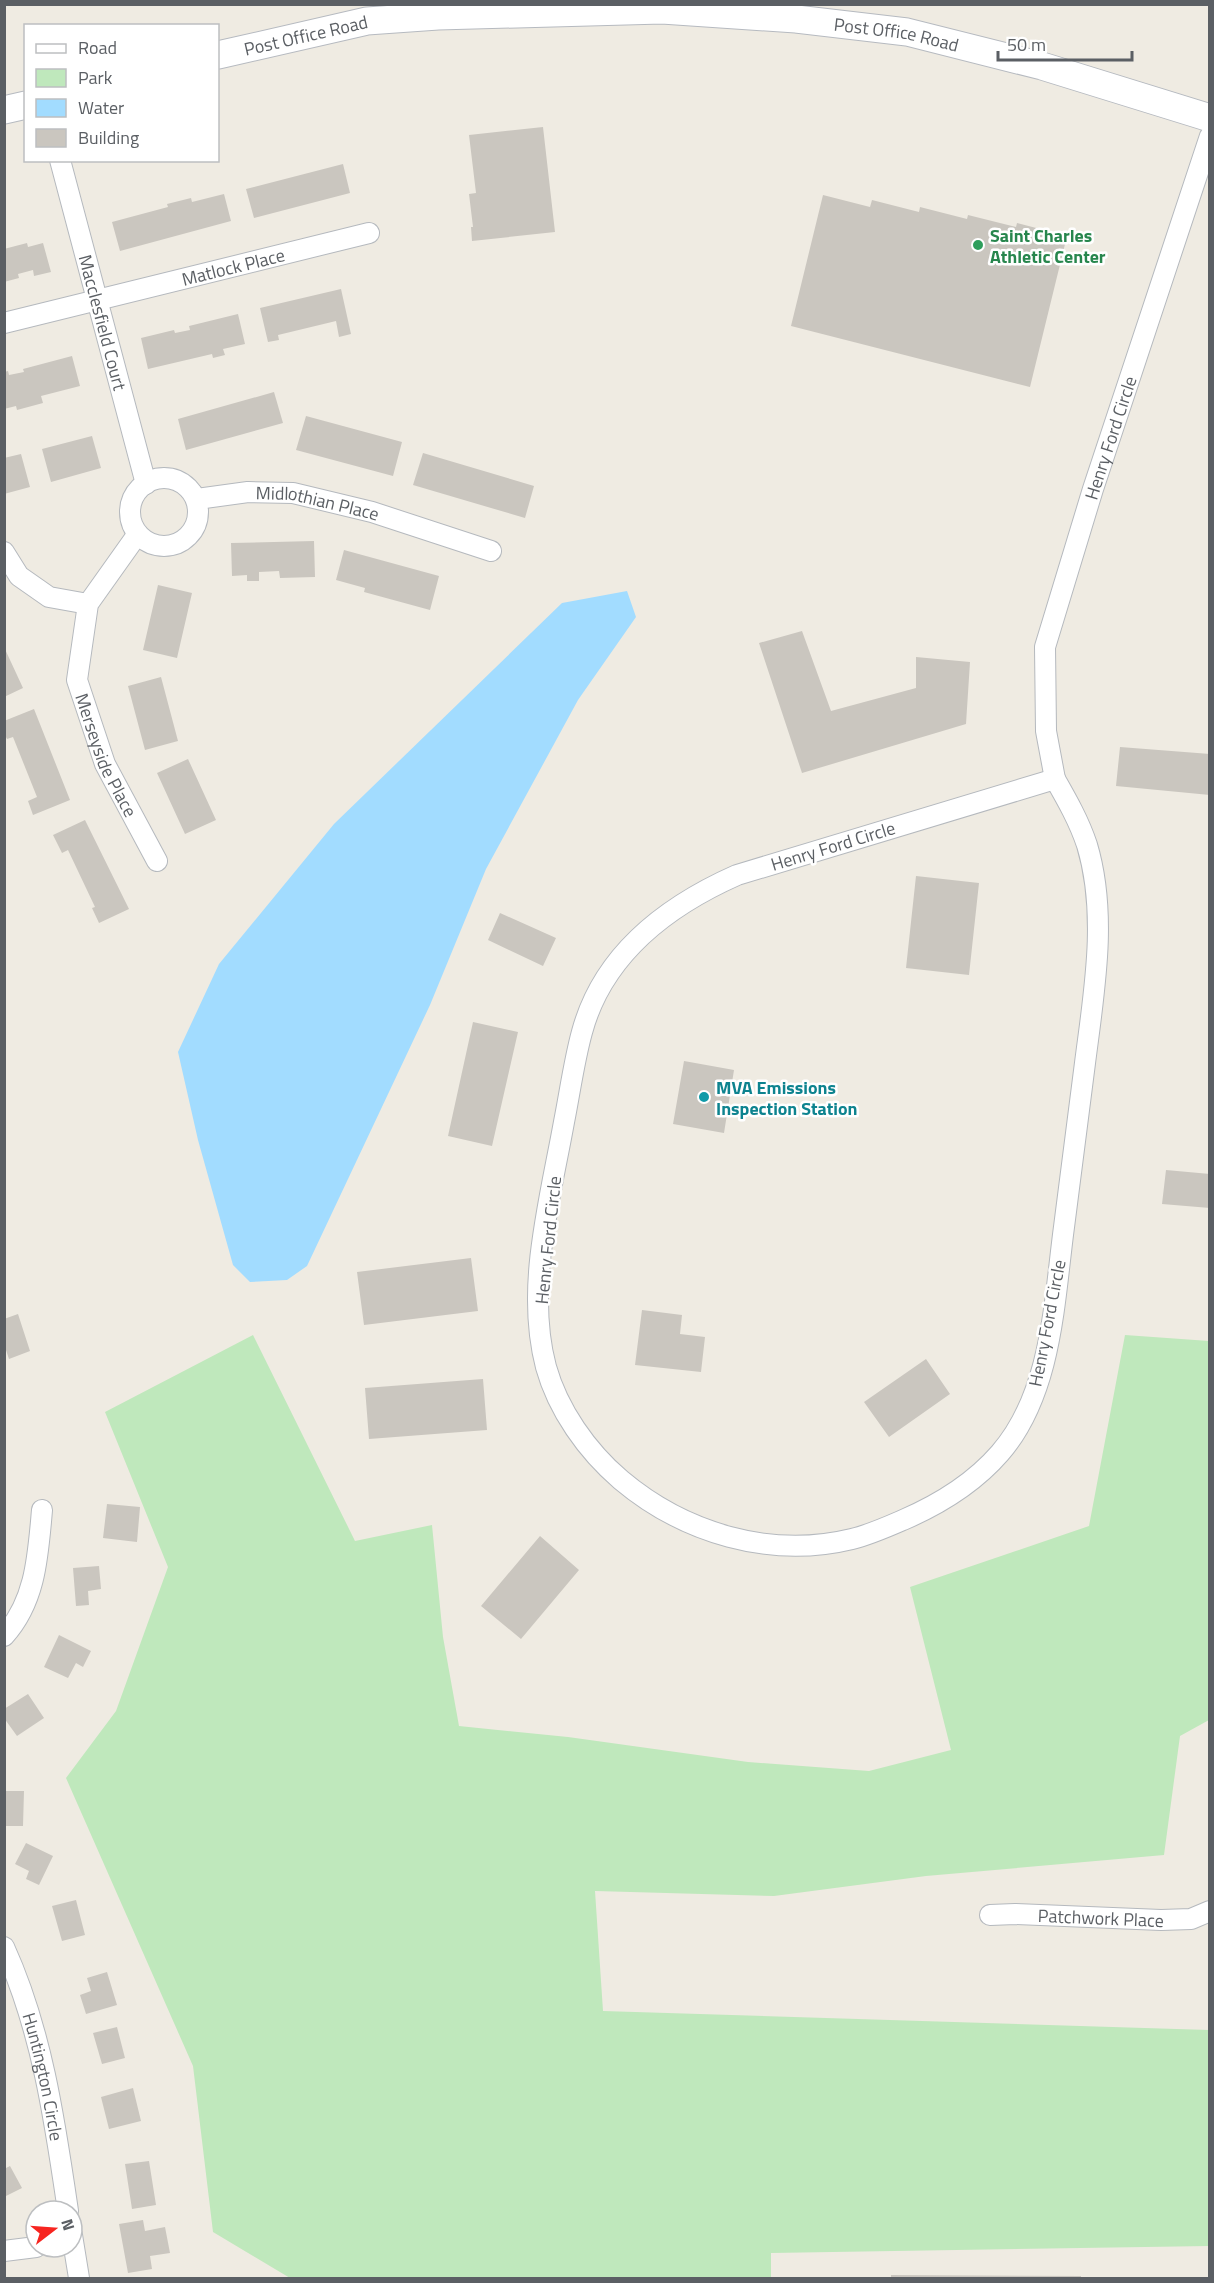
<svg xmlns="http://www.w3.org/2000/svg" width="1214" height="2283" viewBox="0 0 1214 2283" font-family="'Titillium Web',sans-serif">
<rect width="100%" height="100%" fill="#efebe2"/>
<!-- green -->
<path fill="#bfe8bc" d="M253,1335l102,206 77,-16 11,112 16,89 109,11 180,25 121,9 82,-21 -41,-163 179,-61 36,-191 84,6v379l-29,16 -16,119 -238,21 -152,20 -179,-5 8,120 606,19v216l-438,7v25h-481l-77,-46 -20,-166 -127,-288 50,-67 52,-144 -63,-155z"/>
<!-- water -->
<path fill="#a2dcff" d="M627,591l9,26 -58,83 -92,169 -56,136 -123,261 -20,14 -37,2 -17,-17 -35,-125 -20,-88 41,-88 115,-140 228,-221z"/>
<!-- building -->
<path fill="#cac6bf" d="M543,127l12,105 -83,9 -1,-14h2l-4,-33 7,-1 -7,-58z
M343,164l7,29 -96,25 -8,-29z
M224,194l7,27 -111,30 -8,-29 56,-15 -1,-3 24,-6 1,4z
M823,195l47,12 2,-7 47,12 1,-5 47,12 1,-4 48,12 1,-4 50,13 -37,151 -239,-61z
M27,243l1,4 15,-4 8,29 -17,4 -1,-6 -15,4 1,4 -15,4v-33z
M341,289l10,45 -12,3 -3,-16 -58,14 1,5 -11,2 -8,-34z
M238,314l7,30 -22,5 2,6 -12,3 -1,-4 -64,15 -7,-31 33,-8 1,3 15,-3 -1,-4z
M72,356l8,30 -39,10 2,7 -26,7 -1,-4 -12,3v-37l4,-1 1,4 15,-3 -1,-3z
M274,392l9,31 -97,27 -8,-31z
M306,416l96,26 -9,34 -97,-26z
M92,436l9,32 -50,14 -9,-33z
M423,453l111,33 -9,32 -112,-33z
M21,454l9,33 -26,7v-36z
M314,541l1,36 -35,1 -1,-7 -20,1v9h-12v-6l-15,1 -1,-33z
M344,550l95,26 -9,34 -66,-18 1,-4 -29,-8z
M158,585l34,8 -15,65 -34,-8z
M802,631l29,80 85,-23v-31l54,5 -4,62 -164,49 -43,-130z
M4,647l19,41 -19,9z
M161,677l17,64 -33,9 -17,-64z
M34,709l36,91 -37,15 -5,-14 9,-4 -24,-60 -6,2 -3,-6v-12z
M1120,747l90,7v41l-94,-9z
M188,759l28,61 -31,14 -28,-61z
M85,820l44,89 -30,14 -7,-15 3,-1 -27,-57 -6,3 -9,-18z
M916,876l63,7 -10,92 -63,-7z
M500,913l56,25 -13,28 -55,-26z
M473,1022l45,10 -26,114 -44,-10z
M684,1061l50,9 -10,63 -51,-9z
M1166,1170l44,4v34l-48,-4z
M471,1258l7,53 -114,14 -7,-53z
M642,1310l40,5 -2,19 25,3 -4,35 -66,-7z
M18,1314l12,37 -21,8 -5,-15v-25z
M926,1359l24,35 -61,43 -25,-35z
M483,1379l4,51 -118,9 -4,-51z
M107,1504l33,3 -3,35 -34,-4z
M540,1536l39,34 -58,69 -40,-33z
M99,1566l2,23 -13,2 1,14 -13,1 -3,-38z
M59,1635l32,16 -8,16 -7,-4 -8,15 -24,-11z
M28,1694l16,24 -27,18 -13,-18v-9z
M4,1791h20l-1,35h-19z
M26,1843l27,13 -14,29 -13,-6 3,-8 -14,-7z
M76,1900l9,35 -23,6 -10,-35z
M107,1972l10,33 -31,9 -6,-19 11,-4 -4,-13z
M117,2027l8,31 -23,6 -9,-31z
M133,2088l8,33 -32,8 -8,-32z
M149,2161l7,44 -24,4 -7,-45z
M10,2166l12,22 -18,9v-28z
M143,2220l2,11 20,-4 5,26 -20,3 2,13 -24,4 -9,-49z
M891,2275l190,1v2h-190z"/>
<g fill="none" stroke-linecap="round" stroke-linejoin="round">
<defs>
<g id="street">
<path id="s1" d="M60,160l86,324"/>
<path id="s2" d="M4,323l365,-90"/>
<circle cx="164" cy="512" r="34"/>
<path id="s3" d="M197,499l51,-7 45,1 79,19 119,39"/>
<path id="s4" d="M137,535l-49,69 -11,76 28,84 52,97"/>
<path d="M4,552l15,24 30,21 39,7"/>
<path d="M1055,779c12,21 24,42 32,66 21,70 7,147 -2,218 -7,55 -14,109 -21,164 -10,75 -12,166 -64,226 -26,30 -60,51 -97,67 -16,7 -34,15 -51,19 -82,20 -168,-6 -231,-59 -34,-29 -63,-70 -75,-113 -21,-79 4,-167 18,-245 6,-30 10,-61 18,-90 21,-78 85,-126 155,-157z"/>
<path id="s5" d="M1055,779l-9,-48 -1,-84 48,-158 117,-353"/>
<path d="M4,1636c32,-35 34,-81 38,-126"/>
<path id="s6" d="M990,1915l25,-1 146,6 30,-1 19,-8"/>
<path id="s7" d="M4,1947c38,83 51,175 64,264"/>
<path d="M72,2235l7,43"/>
<path d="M4,2251l32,-4"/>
</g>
<g id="secondary">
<path id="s8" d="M218,55l149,-34 71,-5 224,-6 134,9 111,13 135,34 168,52"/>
<path d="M4,110l22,-5"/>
</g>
</defs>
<!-- street casing -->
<use href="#street" stroke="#b5b9be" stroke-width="22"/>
<!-- secondary casing -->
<use href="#secondary" stroke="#b6bac0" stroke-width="29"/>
<!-- street -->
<use href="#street" stroke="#fff" stroke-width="20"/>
<!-- secondary -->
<use href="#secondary" stroke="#fff" stroke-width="27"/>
</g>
<!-- markers -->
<circle fill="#2e9e5b" stroke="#fff" stroke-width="2" cx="978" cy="245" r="6"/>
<circle fill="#0f9aa8" stroke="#fff" stroke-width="2" cx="704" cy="1097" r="6"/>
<g text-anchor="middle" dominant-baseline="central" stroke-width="5" stroke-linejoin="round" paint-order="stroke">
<!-- street labels -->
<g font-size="18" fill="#5b5f64" stroke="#fff">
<text stroke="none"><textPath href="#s8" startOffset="684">Post Office Road</textPath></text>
<text stroke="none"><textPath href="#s8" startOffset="90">Post Office Road</textPath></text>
<text stroke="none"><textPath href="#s2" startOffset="236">Matlock Place</textPath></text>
<text stroke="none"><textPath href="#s1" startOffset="168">Macclesfield Court</textPath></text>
<text stroke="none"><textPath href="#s5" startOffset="352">Henry Ford Circle</textPath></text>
<text stroke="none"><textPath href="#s3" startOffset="122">Midlothian Place</textPath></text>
<text stroke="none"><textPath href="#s4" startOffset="242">Merseyside Place</textPath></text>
<text transform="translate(833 846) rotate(-17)">Henry Ford Circle</text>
<text transform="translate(548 1240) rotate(-84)">Henry Ford Circle</text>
<text transform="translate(1047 1323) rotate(-79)">Henry Ford Circle</text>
<text stroke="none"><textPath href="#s6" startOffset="111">Patchwork Place</textPath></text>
<text stroke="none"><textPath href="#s7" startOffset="136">Huntington Circle</textPath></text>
</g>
<!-- leisure labels -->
<g font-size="18" font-weight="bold" fill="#27864d" stroke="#fff" text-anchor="start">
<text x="990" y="235">Saint Charles<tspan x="990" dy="21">Athletic Center</tspan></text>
</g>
<!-- culture labels -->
<g font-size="18" font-weight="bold" fill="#0d838f" stroke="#fff" text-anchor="start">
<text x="716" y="1087">MVA Emissions<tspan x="716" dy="21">Inspection Station</tspan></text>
</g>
</g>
<!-- border -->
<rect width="1214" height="2283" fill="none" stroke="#5b5f64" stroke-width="12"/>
<!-- legend -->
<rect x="24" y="24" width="195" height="138" fill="#ffffff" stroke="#bdbfc1" stroke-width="1.5"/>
<rect x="36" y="44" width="30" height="9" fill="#ffffff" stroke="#bdbfc1" stroke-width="1.5"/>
<text x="78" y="54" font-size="18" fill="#5b5f64">Road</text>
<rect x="36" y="69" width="30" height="18" fill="#bfe8bc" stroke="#bdbfc1" stroke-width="1.5"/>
<text x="78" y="84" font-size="18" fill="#5b5f64">Park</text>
<rect x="36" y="99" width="30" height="18" fill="#a2dcff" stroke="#bdbfc1" stroke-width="1.5"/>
<text x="78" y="114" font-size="18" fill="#5b5f64">Water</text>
<rect x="36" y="129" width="30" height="18" fill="#cac6bf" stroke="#bdbfc1" stroke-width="1.5"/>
<text x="78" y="144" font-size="18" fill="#5b5f64">Building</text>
<!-- north arrow -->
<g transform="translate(54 2229) rotate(73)"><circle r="28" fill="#ffffff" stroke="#bdbfc1" stroke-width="1.5"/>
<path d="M0-4.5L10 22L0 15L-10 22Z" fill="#f72520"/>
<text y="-9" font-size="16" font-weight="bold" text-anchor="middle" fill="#5b5f64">N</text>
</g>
<!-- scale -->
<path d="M998 51v9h134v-9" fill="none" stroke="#5b5f64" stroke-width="3"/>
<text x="1007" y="51" font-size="18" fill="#5b5f64" stroke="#ffffff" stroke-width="4.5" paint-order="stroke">50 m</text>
</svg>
